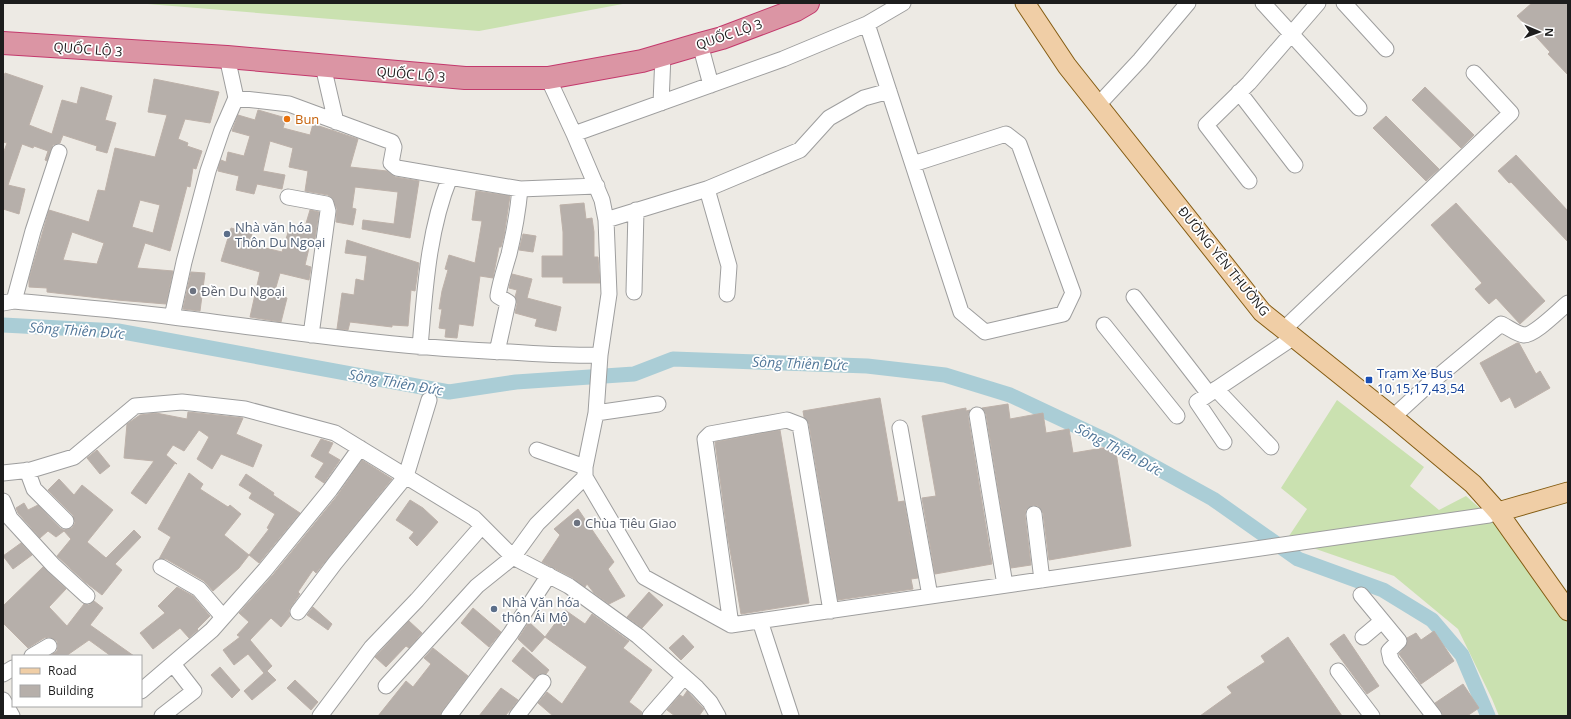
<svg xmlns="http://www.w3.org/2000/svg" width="1571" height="719" viewBox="0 0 1571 719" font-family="'Open Sans',sans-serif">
<rect width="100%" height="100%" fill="#edeae4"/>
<!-- grass -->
<path fill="#cae1b0" d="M135,3h493l-149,28z
M1337,400l87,67 -14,19 29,24 27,-14 33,29 69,94v97h-69l-7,-17 -34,-70 -64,-53 -107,-37 20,-30 -26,-21z"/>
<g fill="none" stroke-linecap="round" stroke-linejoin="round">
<!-- canal -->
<path stroke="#aacdd6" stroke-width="15" d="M3,325l115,6 331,61 67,-10 118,-8 39,-15 194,7 78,9 65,20 100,47 103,57 85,60 85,31 49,30 30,35 26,61"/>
</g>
<!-- building -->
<path fill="#b6afaa" stroke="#bdb1a9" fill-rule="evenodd" d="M1532,3h36v72l-20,-21 2,-2 -33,-36z
M5,73l38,13 -14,39 23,9 10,-34 15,4 4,-17 31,9 -7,24 11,3 -9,30 -11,-3 1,-4 -34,-11 -3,8 -7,2 -2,4 -4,12 -2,-1 3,-9 -14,-5 -1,2 -11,-4 -14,41 17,4 -6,25 -16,-5v-55l4,-11 -4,-1v-63z
M154,79l65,13 -9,31 -25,-4 -7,20 10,4 -1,3 15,5 -6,18 -3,-1 -3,19 -3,-1 -17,65 -25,-8 -8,25 36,3 -7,33 -49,-4 -70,-8v-4l-18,-1v-8l20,-69 40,12 9,-32 7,1 10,-43 40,9 12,-42 -19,-3zM140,200l20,5 -7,28 -21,-6zM72,232l32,11 -7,21 -34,-4z
M1425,87l49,48 -13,13 -49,-48z
M258,110l28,8 -3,10 27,7 3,-11 45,15 -8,28 37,4 8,6 24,4 -9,57 -48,-9 1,-9 31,4 4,-32 -43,-5 -3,21 4,1 -3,16 -17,-3 1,-13 -5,-11 -4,-3 -23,-4 3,-20 -19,-4 4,-19 -23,-7 -7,30 22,4 -3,14 -25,-5 -3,10 -18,-4 3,-14 -21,-5 1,-6 2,-5 5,2 2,-10 16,4 6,-20 -18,-5 6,-16 17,5z
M1386,116l53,53 -13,12 -53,-53z
M1516,155l52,56v31l-57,-60 -2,1 -11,-12z
M476,191l34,5 -6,40 -3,11h-2l-6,31 -13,-2 -7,50 -14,-2 -2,14 -12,-1 1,-8 -7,-1 3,-19h-3l3,-18 6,-21 -3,-1 4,-14 26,8 7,-42 -10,-1z
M584,203l2,16 6,-1 2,14v25h4l2,26h-37v-6h-21v-21h21v-24l-3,-27z
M1456,203l89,98 -25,23 -24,-26 -7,6 -14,-15 7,-6 -51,-58z
M310,210l9,2 -5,33 -4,-1 -5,21 6,2 -2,13 -29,-7 -6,21 13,4 -6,24 -31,-5 10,-45 -39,-11 10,-33 21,6 -3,10 33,8 8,-26 14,4z
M523,234l13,2 -3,16 -14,-2z
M347,240l72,23 -4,28 -4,-1 -3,36 -16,-1v2l-42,-5 -2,8 -11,-1 5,-36 12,2 2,-16 8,2 3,-25 -22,-3z
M191,272l14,1 -5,38 -17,-2z
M512,274l20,5 -5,19 34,9 -5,24 -21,-5 2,-7 -22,-6 2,-9 -2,-7 2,-7 -8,-2z
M1517,343h2l17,31 4,-3 10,17 -35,20 -5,-11 -9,5 -21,-39z
M880,398l18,104 6,-1 14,77 -7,1 2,10 -75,11 -29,-176 -5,-7 -1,-6z
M1008,404l2,15 33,-6 3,20 23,-4 4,24 42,-7 16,100 -82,14 -6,-47 -5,-7 -5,-1 -7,5 -1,5 6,50 -20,3 -25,-154 -4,-6z
M966,408v3l4,-1 -2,6 24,148 -57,10 -13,-76 14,-2 -14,-80z
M188,412l55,6 -7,16 26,11 -9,22 -32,-13 -9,15 -15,-10 12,-22 -10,-7 -15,21 -11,-6 -7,10 11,9 -2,-1 -29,41 -15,-11 23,-32 -30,-3 3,-34 13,-9 16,-2 31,6z
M780,430l29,173 -68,11 -13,-76 -13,-96z
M321,439l12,4 -5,10 12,7 -16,23 -9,-6 9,-14 -13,-7z
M97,450l13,16 -10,8 -13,-16z
M362,460l30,19 -76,94 -3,-3 -15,22 2,2 -9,13 -2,4 1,5 -9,11 -10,-9 -21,22 22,26 -5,5 9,9 -24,20 -8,-9 20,-18 -16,-19 -14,11 -11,-15 17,-13 -3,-2 12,-13 -10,-9 33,-37 65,-80z
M189,473l14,11 -3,5 28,18 2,-2 11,9 -17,21 25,20 -10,13 -26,23 -9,-10 -38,-22h-7l12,-22 -13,-8z
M246,474l28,19 -1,2 27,18 -41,50 -10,-8 20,-26 -2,-1 8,-14 -26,-16 3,-5 -13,-8z
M59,479l15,16 8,-10 31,25 -26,32 19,16 28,-28 7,7 -26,27 7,6 -20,25 -17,-13 -28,-26 14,-17 -7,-8 -8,6 -8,-6 -8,7 -22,-25 -2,-5 8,-5 4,7 10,-5 22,23 4,2 8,-2 3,-5 -2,-8 -25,-25z
M410,500l13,8 15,14 -21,24 -8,-8 5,-6 -18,-12z
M578,509l36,53 -6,7 17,27 -16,8 -15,-11 -7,-9 -2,3 -12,-9 -31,-16 18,-27 -6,-6z
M21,543l11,12 -19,14 -10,-13z
M43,567l23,22 -17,18 18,19 17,-22 5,1 5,-4 9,7 -13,17 44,31h-23l-22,-16 -23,16h-16l7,-5 1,-5 -1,-5 -8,-4 -5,1 -16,10 -25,-25v-17z
M177,587l16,9 17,20 -13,13 1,1 -9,8 -9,-10 -27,21 -13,-16 25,-20 -7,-7z
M649,592l14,13 -21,23 -15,-11z
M313,607l19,17 -4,6 -21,-15z
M473,608l28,24 -12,15 -28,-24z
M565,610l20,14 7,-10 37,27 -6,7 29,22 -23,32 13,10 -1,4h-88l-15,-13 9,-11 15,12 25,-37 -42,-30 -13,15 -14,-13 11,-17 16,15z
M409,621l13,12 -13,15 -3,-2 -20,21 -11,-10z
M1434,631l20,30 -33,23 -22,-30 8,-10v-6l9,-5 5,7z
M1344,634l35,52 -12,8 -37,-50z
M683,635l11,12 -13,13 -12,-12z
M1288,637l54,79h-142l32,-23 -5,-6 38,-25 -4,-6z
M523,647l26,23 -3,4h-7l-5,5 -22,-18z
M433,648l35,28 -26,35 -2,5h-62l28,-35 7,6 18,-23 -7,-6z
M220,667l20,23 -8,8 -21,-23z
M295,680l23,22 -7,8 -24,-22z
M1463,684l16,24 -12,8h-24l-2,-5 -6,-8z
M501,688l17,12 -6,8 -7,8h-26z
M687,691l17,18 -5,7h-24l-8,-6 13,-15 3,2z"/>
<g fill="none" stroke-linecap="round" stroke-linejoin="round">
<defs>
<path id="minor" d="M1263,3l96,105
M1344,3l42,46
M867,24l94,288 24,20 78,-18 10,-21 -54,-149 -13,-10 -93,30
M700,44l11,41
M323,66l13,56
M1239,92l56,73
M236,98l53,6 103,38 2,5 -3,16 6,5 123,21 77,-3
M661,103l2,-48
M1098,105l42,-45 48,-57
M574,134l209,-75 84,-35 36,-21
M1249,181l-43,-56 43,-42 69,-80
M707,189l22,77 -2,28
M288,197l38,7 2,7 -17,124
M606,220l101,-31 93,-39 29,-32 35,-20 25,-7
M634,292l2,-82
M1134,297l75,97
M14,301l19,-70 26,-79
M3,303l11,-2c53,5 106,9 159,16 112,14 224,31 337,35 30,2 60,4 90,3
M172,317l12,-55 24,-91 14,-41 14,-32 -9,-41
M1104,325l73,91
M1284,329l227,-216 -37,-40
M420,347c5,-57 8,-116 30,-170
M497,352l11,-50 -10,-6c2,-14 7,-28 11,-42 5,-21 9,-43 11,-65
M1216,389l55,58
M596,413l62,-9
M977,415l28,170
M1393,417l36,-33 72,-60c7,3 15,10 23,11 11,0 35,-25 44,-32
M900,428l30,168
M1224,442l-27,-40 97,-65
M537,450l48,17
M27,470l7,19 32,32
M3,473l28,-3 43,-13 61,-51 47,-4 63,7 90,24 139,85 39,39 56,29 69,50 59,52 13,14 8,14
M585,477l59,100 87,48 758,-110 9,-3
M3,501l7,17 43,47 34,31
M1034,514l8,66
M161,567l38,22 24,28
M1361,595l38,46 -10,10 2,9 43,56
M298,612l37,-49 71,-87 23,-76
M760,621l31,95
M731,625l-26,-186 5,-5 77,-14 13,5 31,186
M1363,637l19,-16
M32,656l17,-10
M1338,671l34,45
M3,674l10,-6
M386,686l91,-100 36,-29 24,-33 48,-47v-10l11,-54 4,-58 9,-61 -3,-74 -4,-20 -28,-66 -26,-56
M141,691l71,-61 53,-60 65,-80 30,-42
M3,700l9,16
M162,716l32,-25 -21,-27
M320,716l51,-68 46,-48 65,-74
M449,716l62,-83 38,-58
M517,716l26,-34
M650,716l34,-39"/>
<path id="major" d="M1025,3l42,63 195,246 131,105 80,67 25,28 70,99
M1498,512l70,-20"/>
<path id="highway" d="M3,43l224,14 238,21h83l94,-17 58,-17 22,-6 74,-28 12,-7"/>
</defs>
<!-- minor casing -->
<use href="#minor" stroke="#9e9e9e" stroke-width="17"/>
<!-- major casing -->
<use href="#major" stroke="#845c12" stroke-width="21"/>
<!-- highway casing -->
<use href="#highway" stroke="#c3396c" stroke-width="24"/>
<!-- minor -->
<use href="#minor" stroke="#fff" stroke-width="15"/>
<!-- major -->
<use href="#major" stroke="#f0cea6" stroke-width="19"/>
<!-- highway -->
<use href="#highway" stroke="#db95a4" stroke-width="22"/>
</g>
<!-- markers -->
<circle fill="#e8710a" stroke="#fff" stroke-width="1.5" cx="287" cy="119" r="4"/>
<g fill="#5c6f8a" stroke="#fff" stroke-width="1.5">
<circle cx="227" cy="234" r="4"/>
<circle cx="494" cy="609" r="4"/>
</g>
<g fill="#6b7280" stroke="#fff" stroke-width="1.5">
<circle cx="193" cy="291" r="4"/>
<circle cx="577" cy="523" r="4"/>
</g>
<rect fill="#1a4fb4" stroke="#fff" stroke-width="1.5" x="1365" y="376" width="8" height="8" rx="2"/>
<g text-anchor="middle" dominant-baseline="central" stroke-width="3.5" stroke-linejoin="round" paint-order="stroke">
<!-- street labels -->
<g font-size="13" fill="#1d1d1d" stroke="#fff">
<text transform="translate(729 34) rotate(-19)">QUỐC LỘ 3</text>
<text transform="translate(88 49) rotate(4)">QUỐC LỘ 3</text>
<text transform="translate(411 74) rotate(5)">QUỐC LỘ 3</text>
<text transform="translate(1224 261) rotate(51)">ĐƯỜNG YÊN THƯỜNG</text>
</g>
<!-- food labels -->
<g font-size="13" fill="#c56008" stroke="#fff" text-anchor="start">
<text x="295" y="119">Bun</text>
</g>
<!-- service labels -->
<g font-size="13" fill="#4e5e75" stroke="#fff" text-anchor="start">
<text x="235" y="227">Nhà văn hóa<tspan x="235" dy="15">Thôn Du Ngoại</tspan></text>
<text x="502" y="602">Nhà Văn hóa<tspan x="502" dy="15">thôn Ái Mộ</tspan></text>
</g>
<!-- worship labels -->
<g font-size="13" fill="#5b616d" stroke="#fff" text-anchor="start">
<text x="201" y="291">Đền Du Ngoại</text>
<text x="585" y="523">Chùa Tiêu Giao</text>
</g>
<!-- transit labels -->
<g font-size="13" fill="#164399" stroke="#fff" text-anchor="start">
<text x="1377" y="373">Trạm Xe Bus<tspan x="1377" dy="15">10,15,17,43,54</tspan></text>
</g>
<!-- water labels -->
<g font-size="14" font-style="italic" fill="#53789a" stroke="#fff">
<text transform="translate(77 330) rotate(4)">Sông Thiên Đức</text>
<text transform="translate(800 363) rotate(2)">Sông Thiên Đức</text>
<text transform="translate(396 382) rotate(10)">Sông Thiên Đức</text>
<text transform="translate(1119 449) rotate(28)">Sông Thiên Đức</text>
</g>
</g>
<!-- border -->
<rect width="1571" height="719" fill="none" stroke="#1d1d1d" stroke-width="8"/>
<!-- legend -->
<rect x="12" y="655" width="130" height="52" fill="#ffffff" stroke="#a5a5a5"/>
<rect x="20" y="668" width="20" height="6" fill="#f0cea6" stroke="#a5a5a5"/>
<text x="48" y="675" font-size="12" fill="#1d1d1d">Road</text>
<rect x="20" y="685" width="20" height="12" fill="#b6afaa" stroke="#a5a5a5"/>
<text x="48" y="695" font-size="12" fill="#1d1d1d">Building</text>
<!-- north arrow -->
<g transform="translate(1539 32) rotate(92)" stroke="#ffffff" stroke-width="3" paint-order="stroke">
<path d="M0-3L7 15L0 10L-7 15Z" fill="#1d1d1d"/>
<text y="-6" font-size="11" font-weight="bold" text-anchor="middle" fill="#1d1d1d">N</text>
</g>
</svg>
